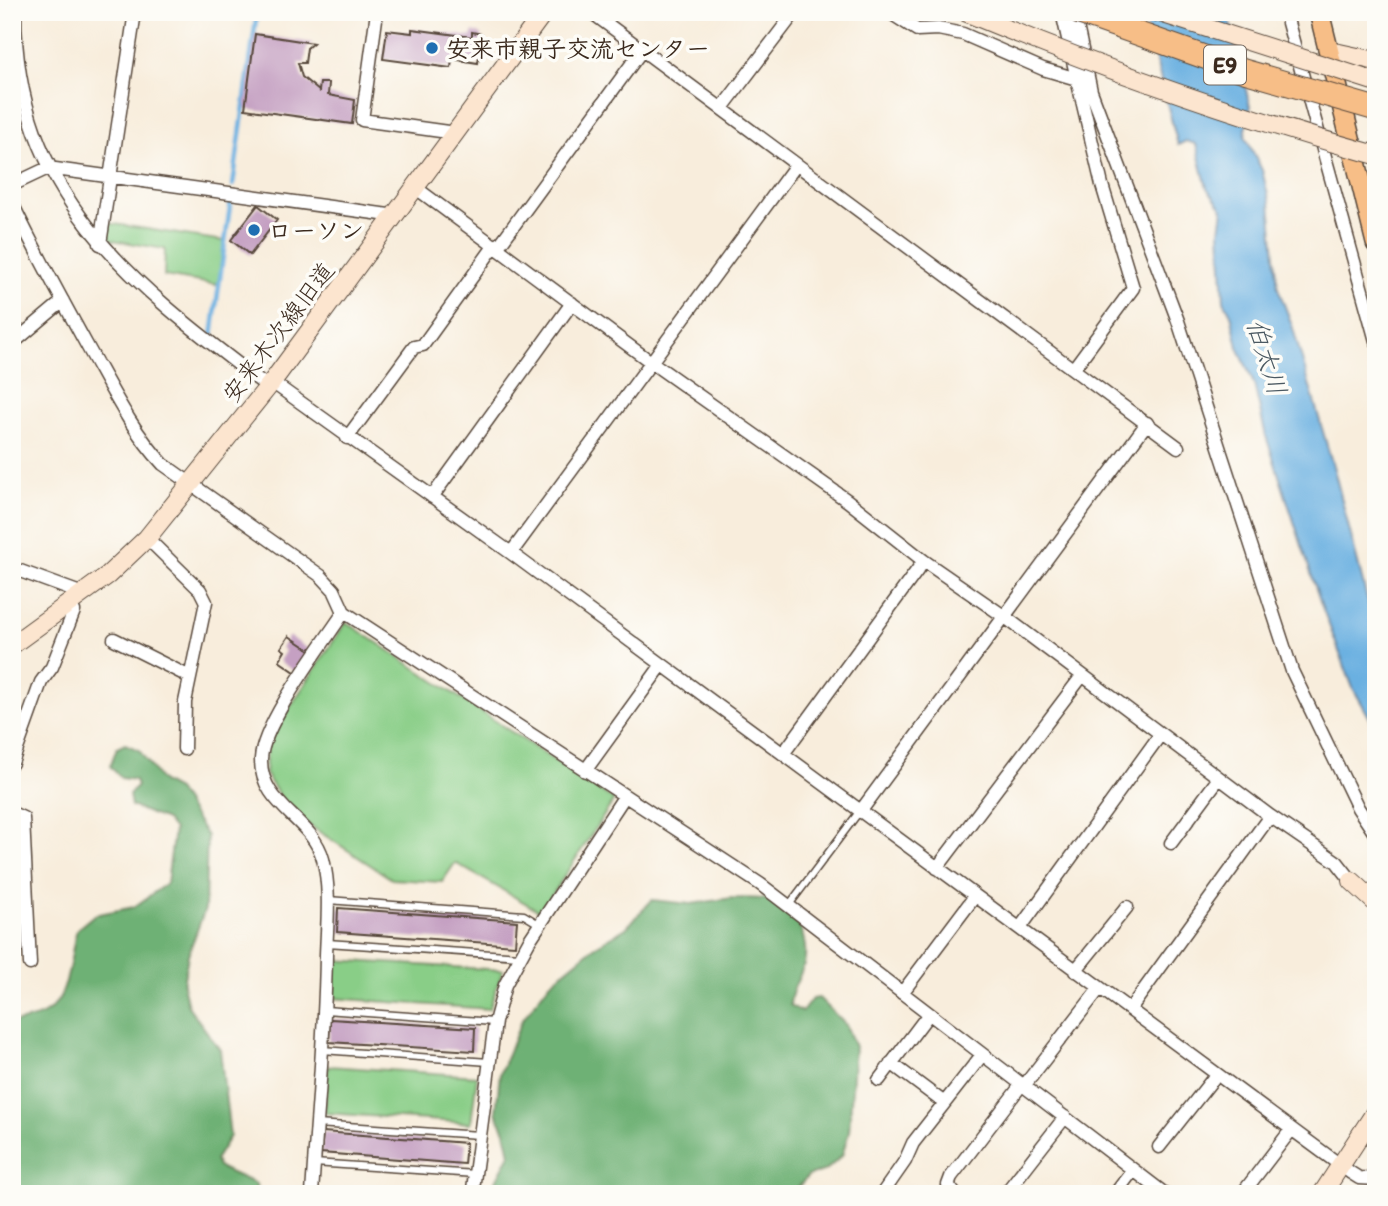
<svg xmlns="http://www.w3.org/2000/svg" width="1388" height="1206" viewBox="0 0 1388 1206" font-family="Itim,'Klee One',sans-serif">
<rect width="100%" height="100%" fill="#fdfcf7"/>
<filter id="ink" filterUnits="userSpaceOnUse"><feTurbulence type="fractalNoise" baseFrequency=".0143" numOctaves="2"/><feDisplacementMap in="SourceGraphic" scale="14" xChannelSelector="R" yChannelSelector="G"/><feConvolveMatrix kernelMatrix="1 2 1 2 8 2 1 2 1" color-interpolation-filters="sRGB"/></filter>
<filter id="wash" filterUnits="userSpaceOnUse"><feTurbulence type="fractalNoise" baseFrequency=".00686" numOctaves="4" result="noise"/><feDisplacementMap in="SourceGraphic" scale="28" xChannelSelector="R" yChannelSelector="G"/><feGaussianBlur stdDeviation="1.57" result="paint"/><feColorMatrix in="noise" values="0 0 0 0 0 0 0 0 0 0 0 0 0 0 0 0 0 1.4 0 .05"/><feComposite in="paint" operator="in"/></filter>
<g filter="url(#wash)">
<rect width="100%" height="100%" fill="#f8eddc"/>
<!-- green -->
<path fill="#89ce87" stroke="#627c52" stroke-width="2" d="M108,223l116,18 -6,44 -54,-9 1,-27 -59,-10z
M346,622l268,178 -73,112 -86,-49 -13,19 -50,-3 -100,-65 -27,-40 2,-26 8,-18z
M333,960l170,10 -14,39 -158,-11z
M328,1066l149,10 -6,47 -146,-10z"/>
<!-- forest -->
<path fill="#6eb174" stroke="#546e49" stroke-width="2" d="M125,744l14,6 23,32 15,8 30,46 -2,73 -17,46 -5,30 5,21 32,44 10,86 -15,24 3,7 38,17 1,10h-245v-171c10,-2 24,-4 32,-9 27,-15 25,-59 33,-85l17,-14 40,-8 33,-24 7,-53 -8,-10 -35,-14 -2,-11 8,-9 -2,-6 -14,-2 -11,-12 7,-18z
M732,898c13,1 32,-1 44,4 22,9 33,40 28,62 -4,15 -14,26 -14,41l12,7 10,-13 7,-1 27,27 9,22 -6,85 -7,24 -16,14 -18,6 -16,18h-303l21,-40 -5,-23 -9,-19 4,-39 22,-53 28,-37 44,-36 32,-19 26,-28 39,4z"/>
<!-- water -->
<path fill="#6ab0e1" stroke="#526d80" stroke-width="2" d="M1143,12h85l22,95 -5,29 17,34 8,33 8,85 14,37 43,148 41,161v95l-23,-41 -32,-84 -55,-168 -12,-52 -16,-37 -7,-33 -7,-13 -4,-70 3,-22 -16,-21 -11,-44 -10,-3 -8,4z"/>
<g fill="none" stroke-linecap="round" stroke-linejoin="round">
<!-- stream -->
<path stroke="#6ab0e1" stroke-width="4.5" d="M233,185l24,-173
M212,336l19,-137"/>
</g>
<g id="blocks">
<!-- building -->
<path fill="#c5a0c2" d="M412,29l60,8v-5l10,2 -4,29 -26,-4 -1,9 -68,-9 4,-29 25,3z
M255,34l58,9 -6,5 -2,15h-7l4,14 17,14 1,-8h9l-1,12 27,5 -3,24 -107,-15z
M258,205l19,15 -27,35 -19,-15z
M289,636l24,16 -15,22 -19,-13 6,-10 -4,-3z
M338,908l179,13 -2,24 -178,-13z
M330,1019l145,9 -1,23 -145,-9z
M323,1132l143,11 -2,21 -143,-11z"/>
</g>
</g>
<g filter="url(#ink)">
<use href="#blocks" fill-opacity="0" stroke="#57473a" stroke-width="2"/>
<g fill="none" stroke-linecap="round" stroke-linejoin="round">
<defs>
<path id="lane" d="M328,900l196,15 15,9
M789,905l70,-93
M327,943l193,13
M325,1010l169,12
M322,1050l167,12
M317,1124l162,11
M314,1163l161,11"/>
<path id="street" d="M15,12c0,185 119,273 253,375
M377,12l-15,108 93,13
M591,12l587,435
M889,12l28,18 21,-1 25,5 80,35 34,10 25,106 31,103 -59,80
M1062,12l15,67
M1074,12l17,79 87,230 114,350 66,137 18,27
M1285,12l91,329
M722,108l73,-96
M12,185l36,-17 348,48
M416,188l235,174 197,139 76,60 81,56 265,199 -140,193
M12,203c24,50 51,99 78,148 22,39 42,80 73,113l158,112 13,14 10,22 416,272 405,310
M100,244l35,-232
M498,247l144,-197
M12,344l51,-43
M272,382l239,171 840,620 8,5 17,1
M347,438l67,-91 9,-2 72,-100
M432,497l140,-194
M147,538l53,52 6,12 -21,100 -1,47
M511,553l285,-388
M12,568l71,26
M114,639l76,38
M783,754l141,-193
M12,763l29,-81 11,-15 22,-56 -4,-7
M585,771l76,-105
M860,812l287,-389
M12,813l11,5 7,146
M1270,816l67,46 15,19
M1171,843l48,-65
M937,868l145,-192
M1020,928l140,-193
M1075,971l52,-64
M902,993l73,-97
M891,1063l52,39
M879,1080l49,-65
M1024,1086l75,-97
M1159,1147l57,-72
M473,1189l22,-167 10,-37 24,-44 95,-144
M312,1194c5,-80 13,-159 14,-239 1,-31 5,-65 -3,-96 -11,-41 -63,-53 -62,-100 1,-35 62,-115 83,-147
M882,1194l23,-33 8,-18 69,-88
M955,1194l-7,-9 3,-8 71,-93
M1005,1194l60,-77
M1115,1194l18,-24
M1242,1194l49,-64"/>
<path id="secondary" d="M1330,51l46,10
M12,645l96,-70 39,-37 125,-156 272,-370
M1352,881l24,22
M1322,1194l54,-83"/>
<path id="primary" d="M1319,12l57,231"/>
</defs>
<!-- lane casing -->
<use href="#lane" stroke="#57473a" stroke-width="9"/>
<!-- street casing -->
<use href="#street" stroke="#57473a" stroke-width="15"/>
<!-- secondary casing -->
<use href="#secondary" stroke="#57473a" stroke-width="20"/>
<!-- primary casing -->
<use href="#primary" stroke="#57473a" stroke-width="22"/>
<!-- lane -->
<use href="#lane" stroke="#fff" stroke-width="6"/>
<!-- street -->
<use href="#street" stroke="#fff" stroke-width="12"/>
<!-- secondary -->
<use href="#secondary" stroke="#fce5cf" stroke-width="18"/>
<!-- primary -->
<use href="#primary" stroke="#f7be87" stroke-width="19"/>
<defs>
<path id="secondary-bridge" d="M965,12c135,56 270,104 411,143
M1157,12l219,70"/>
<path id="highway-bridge" d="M1077,12l167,59 132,38"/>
</defs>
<!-- secondary-bridge casing -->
<use href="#secondary-bridge" stroke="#57473a" stroke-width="20" stroke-linecap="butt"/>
<!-- highway-bridge casing -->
<use href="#highway-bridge" stroke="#57473a" stroke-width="25" stroke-linecap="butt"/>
<!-- secondary-bridge -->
<use href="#secondary-bridge" stroke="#fce5cf" stroke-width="18"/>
<!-- highway-bridge -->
<use href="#highway-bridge" stroke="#f7be87" stroke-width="23"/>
</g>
</g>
<!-- markers -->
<g fill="#1f6fb2" stroke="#fdfcf7" stroke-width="2.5">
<circle cx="432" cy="48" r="7"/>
<circle cx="254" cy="230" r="7"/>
</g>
<g text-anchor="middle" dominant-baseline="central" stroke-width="7" stroke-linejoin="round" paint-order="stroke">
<!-- shield labels -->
<rect fill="#fdfcf7" stroke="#75695f" stroke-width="2" x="1204" y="45.5" width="42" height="39" rx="5"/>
<g font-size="23" font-weight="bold" fill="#3b2a1e">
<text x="1225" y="65">E9</text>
</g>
<!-- poi labels -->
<g font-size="24" font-weight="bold" fill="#3b2a1e" stroke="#fdfcf7" text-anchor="start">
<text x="446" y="48">安来市親子交流センター</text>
<text x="268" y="230">ローソン</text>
</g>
<!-- street labels -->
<g font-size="24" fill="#3b2a1e" stroke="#fdfcf7">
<text transform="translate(278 332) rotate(-53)">安来木次線旧道</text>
</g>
<!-- water labels -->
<g font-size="26" font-style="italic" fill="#4b5962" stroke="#fdfcf7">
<text transform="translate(1267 357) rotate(73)">伯太川</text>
</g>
</g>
<!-- margin -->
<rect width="1388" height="1206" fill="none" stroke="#fdfcf7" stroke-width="42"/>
</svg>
